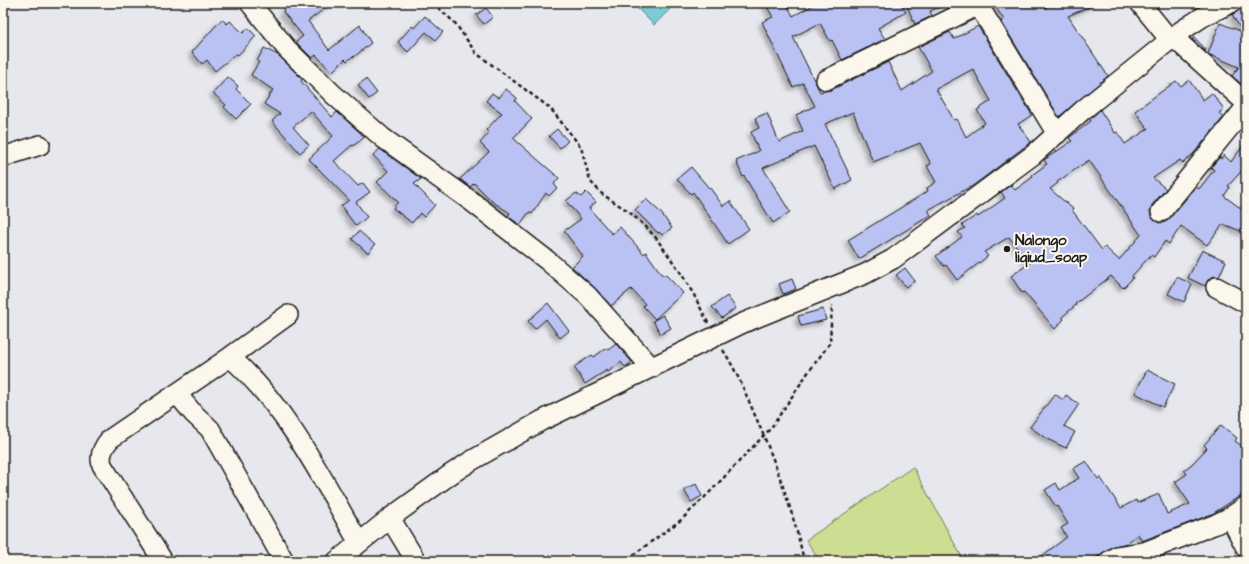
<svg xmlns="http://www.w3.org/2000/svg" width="1249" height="564" viewBox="0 0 1249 564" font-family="'Architects Daughter',sans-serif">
<defs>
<filter id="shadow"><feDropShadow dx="-3.5" dy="3.5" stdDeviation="2" flood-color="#0004"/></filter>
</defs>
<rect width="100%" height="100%" fill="#e7e7ee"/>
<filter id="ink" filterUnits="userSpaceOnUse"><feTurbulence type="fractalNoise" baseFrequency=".025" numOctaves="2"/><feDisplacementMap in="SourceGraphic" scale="8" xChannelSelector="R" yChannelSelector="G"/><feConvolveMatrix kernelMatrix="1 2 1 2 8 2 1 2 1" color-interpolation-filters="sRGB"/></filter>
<g filter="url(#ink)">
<!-- green -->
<path fill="#cdde92" stroke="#747d57" d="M913,467l51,94h-144l-14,-21z"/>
<!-- water -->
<path fill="#7bccd3" stroke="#55868a" d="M632,3h37l4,3 -19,19z"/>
<!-- building -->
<path fill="#b9c2f3" stroke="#1c1c1c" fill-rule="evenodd" filter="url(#shadow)" d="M288,3h44l-24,18 21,29 31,-25 11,18 -17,14 -1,-1 -6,5 -2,-2 -13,13 -16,-17 -4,3 -16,-16 7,-6 -20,-24z
M765,3h21l7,13 24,-13h33l3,4 7,-4h40l6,9 -28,16 7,11 -43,21 -10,-20 -2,1 -10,-18 -27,14 27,55 11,-2 57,-28 14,29 30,-20 -14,-24 32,-15 4,7 24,-13 54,89 -14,9 13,18 -61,46v-1l-42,23 3,5 -72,44 -11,-19 80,-49 -1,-3 9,-6 -9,-16 4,-2 -11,-21 -47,19 -20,-50 -28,12 27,56 -17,9 -21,-43 -51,22 27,44 -17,11 -29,-47 -1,1 -7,-16 23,-10 -8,-19 8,-4 -4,-10 12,-5 12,29 24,-11 -7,-16 19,-9 -12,-23 -10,4 -31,-65 11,-5zM973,69l18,32 -14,9 8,13 -19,14 -9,-18 -3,1 -18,-31z
M913,3h35l-18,8 2,5 -17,8 -8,-18z
M993,3h50l2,5 11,-5h42l-30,13 40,60 -49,41 -58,-96 3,-1z
M1246,5v83l-14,-12 7,-9 -31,-13 12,-31 23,9 -11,-17z
M486,8l7,9 -9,7 -8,-9z
M425,16l18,16 -7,8 -10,-8 -18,20 -10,-10 14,-16 2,2z
M222,19l5,5 3,-3 13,12 5,-5 8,8 -18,19 -2,-1 -21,17 -8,-11 -5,4 -10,-12z
M1194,37l12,13 -1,1 -13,-12z
M264,48l14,7 24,24 -1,2 31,36 5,-5 28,25 -12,9 -1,-1 -18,16 24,25 5,-3 7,9 -14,10 11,15 -11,9 -15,-20 8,-6 -40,-41 24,-23 -22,-25 -18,16 16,18 -9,8 -28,-32 8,-7 -16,-10 9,-14 -22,-15 8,-13 -2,-1z
M228,77l10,9 -2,3 15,15 -15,15 -12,-12 2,-2 -13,-12z
M366,79l11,14 -8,6 -11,-14z
M1189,80l14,20 9,-7 12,16 -5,4 4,5 -29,35 -11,10 -3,-3 -27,18 13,11 -14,16 -2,6 1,5 3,4 5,3 6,-1 4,-3 27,-32 3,2 15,-19 -3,-3 9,-10 1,2 3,-4 7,7 15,-20v24l-18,20 2,1 -6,9 22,16v21l-23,-9 -16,21 -26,-19 -12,18 -4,-3 -11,16 -3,-2 -19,21 1,2 -10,10 -12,-12 -36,28 1,1 -14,12 2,2 -9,10 -31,-37 -2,1 -11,-17 19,-13 -21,-26 -25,15 4,4 -31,24 -11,-15 -2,1 -8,-10 26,-19 -4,-5 7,-4 -3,-3 15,-10 1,2 27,-19 -4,-6 10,-7 4,5 18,-13 -1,-2 15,-11 -3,-4 28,-19 -3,-3 22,-17 -1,-2 10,-9 15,23 2,-1 8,12 23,-15 -13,-18 41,-30 5,5zM1089,160l52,75 -22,25 -14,-13 -3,3 -30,-40 1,-1 -23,-20 8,-6 -1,-1z
M506,89l11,9 -2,3 17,18 -19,19 46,40 -5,6 3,4 -8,8 -3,-3 -14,21 -3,-2 -9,13 -12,-9 2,-3 -17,-11 -19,-19 -4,4 -10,-8 29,-27 -9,-9 9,-10 -3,-3 16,-17 -16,-12 6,-8 7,5z
M557,129l11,12 -8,7 -11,-12z
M380,149l41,30 -7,5 21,21 -11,12 -4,-4 -8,10 -19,-15 5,-6 -21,-20 11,-11 -15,-16z
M691,167l18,21h1l13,18 7,-5 19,28 -21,15 -35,-52 -2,2 -14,-15z
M586,192l10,10 -7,6 23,26 8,-7 24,27 2,-2 16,23h4l17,18 -28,26 -12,-13 2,-2 -14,-15 -20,17 -16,-18 -23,-21 11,-11 -19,-25 17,-12 -15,-18 10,-8 5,4z
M646,199l15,14 11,15 -10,7 -3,-3 -1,1 -23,-23z
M359,231l16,14 -7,8 -16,-14z
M1202,250l24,11 -7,16 -4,-1 -5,2 -3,4 -2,4 -17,-8z
M905,268l10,13 -9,6 -10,-12z
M1177,277l15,7 -8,18 -16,-8z
M792,279l4,10 -13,5 -4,-10z
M727,296l9,12 -14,10 -10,-11z
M548,303l21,28 -9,7 -14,-19 -11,10 -7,-8z
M823,309l3,11 -25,6 -3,-10z
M663,315l8,13 -10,6 -8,-13z
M616,344l16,18 -7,5 -4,-5 -13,10 -1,-2 -22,14 -11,-17 18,-12 2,2 12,-9 2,2z
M1147,370l28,14 -12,23 -28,-14z
M1055,394l8,6 3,-5 13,9 -15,22 11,6 -9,16 -19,-9 -17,-12z
M1221,425l16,13 -2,3 11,8v17l-4,5 4,6v15l-34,22 -70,27 -4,-7 -11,9 -16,4 -20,14h-56l32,-24 -6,-9 7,-4 -11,-18 -1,1 -11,-17 11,-7 4,7 19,-12 -6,-9 13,-8 12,18 2,-2 21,31 15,-8 1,3 22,-9 8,20 23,-10 -15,-22 12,-8 -3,-4 8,-6 15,-16 -3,-3z
M696,484l6,12 -11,6 -7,-12z"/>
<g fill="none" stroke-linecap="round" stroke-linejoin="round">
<defs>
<path id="minor" d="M250,3l37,46 47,46 49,43 88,63 77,60 40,35 64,72
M977,3l80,131
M1140,3l30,37
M1174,38l72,65
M826,80l153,-75
M3,157l37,-12
M1161,212l85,-105
M1216,287l30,16
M230,357c57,50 92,121 129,186
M177,394l16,19 17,16 74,132
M1230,517l16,31
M390,518l26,43
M163,561l-61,-96c-3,-10 1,-18 8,-26l120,-82 58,-42
M337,561l53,-43 61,-44 20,-13 70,-40 202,-98 122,-49 28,-15 140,-104 50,-45 98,-79 23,-15 27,-13
M1109,561l8,-5 27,-4 72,-28 14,-7 16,-11"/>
</defs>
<!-- minor casing -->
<use href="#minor" stroke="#1c1c1c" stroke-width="22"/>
<!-- path -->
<path stroke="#1c1c1c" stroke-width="2.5" stroke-dasharray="4 3" stroke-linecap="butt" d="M433,3l22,20 21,30 74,55 31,39 9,34 12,13 26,17 18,16 10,11 23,32 15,25 14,28
M723,350c13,20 22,42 31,63 21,48 39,97 50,148
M633,555l48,-35 28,-27 62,-65 36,-54 23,-31 2,-38"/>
<!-- minor -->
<use href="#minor" stroke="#fbf7ec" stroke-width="19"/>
</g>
</g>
<!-- markers -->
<circle fill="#1c1c1c" stroke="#fbf7ec" stroke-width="1.5" cx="1007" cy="249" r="4"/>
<g text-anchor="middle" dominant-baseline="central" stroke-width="4" stroke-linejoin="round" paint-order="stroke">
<!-- poi labels -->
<g font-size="15" font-weight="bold" fill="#1c1c1c" stroke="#fbf7ec" text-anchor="start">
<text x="1015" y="240">Nalongo<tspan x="1015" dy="17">liqiud_soap</tspan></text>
</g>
</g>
<!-- margin -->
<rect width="1249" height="564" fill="none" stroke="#fbf7ec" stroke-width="16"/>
<rect x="8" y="8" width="1233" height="548" fill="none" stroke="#1c1c1c" stroke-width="1.5" filter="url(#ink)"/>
</svg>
